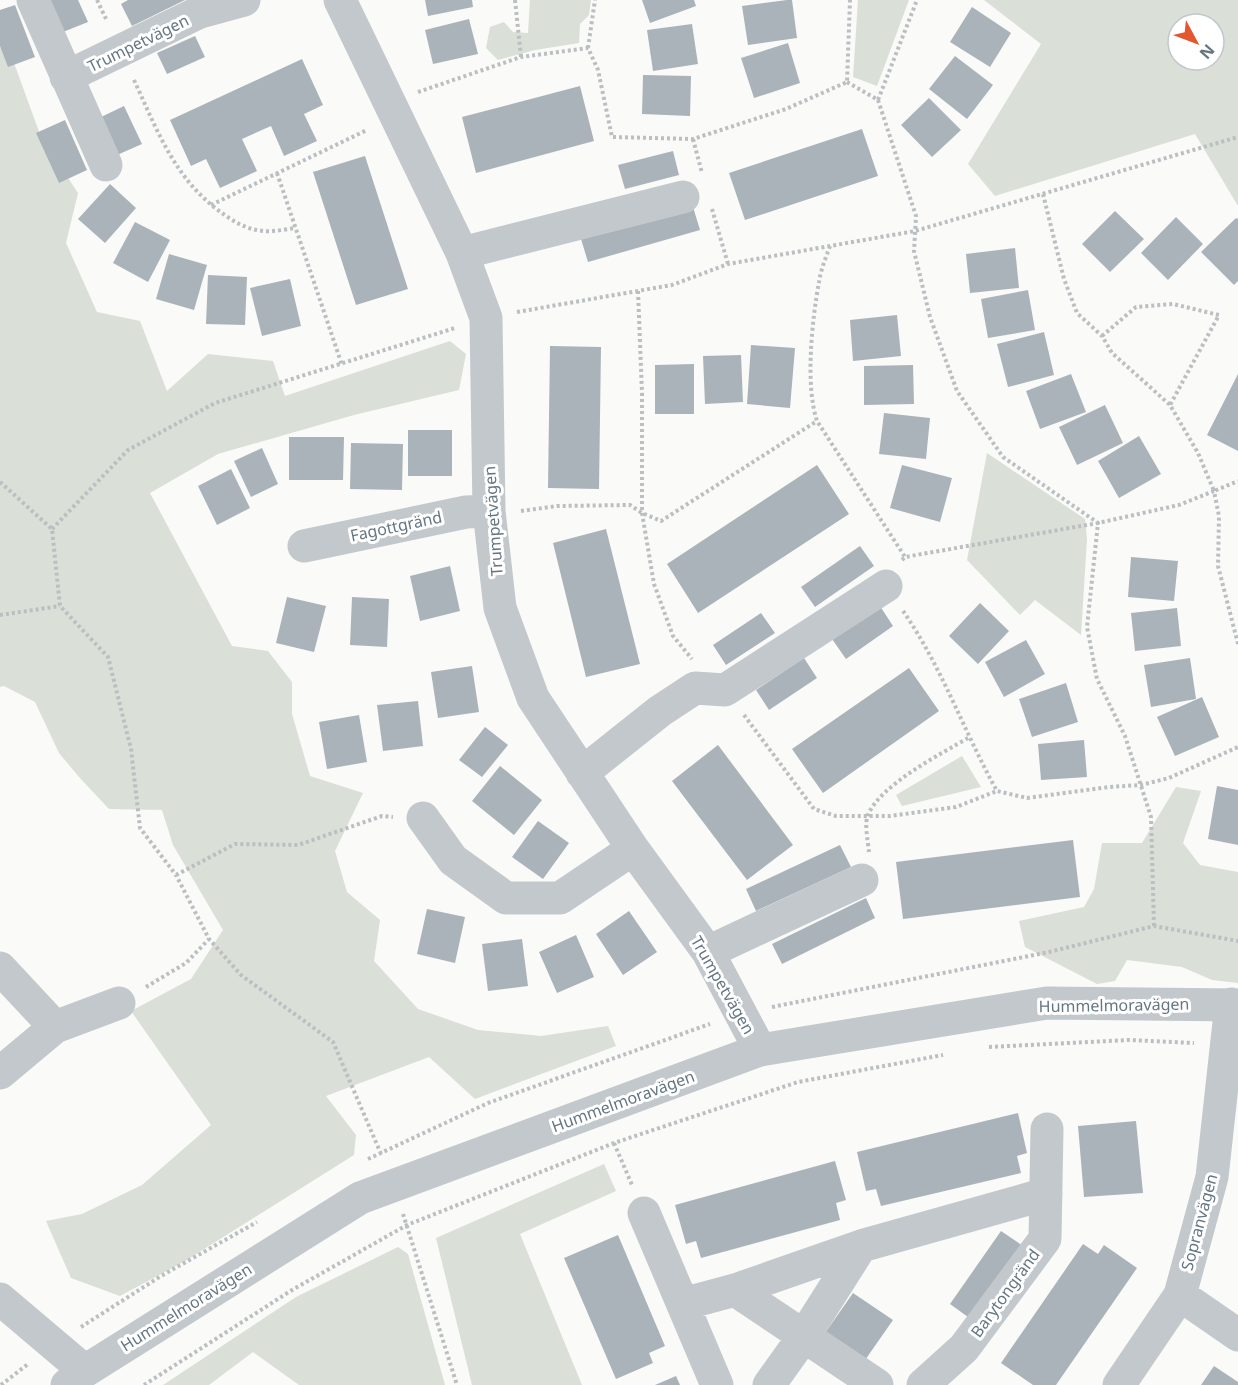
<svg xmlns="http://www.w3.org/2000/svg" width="1238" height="1385" viewBox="0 0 1238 1385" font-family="'Noto Sans',sans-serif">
<rect width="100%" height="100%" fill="#fafaf8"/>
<!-- green -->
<path fill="#dadfd7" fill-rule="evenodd" d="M530,0h61l-2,15 -9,9 -1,19 -44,7 -37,10 -12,-12 4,-21 14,-5 9,10 15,1z
M858,0h51l-32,86 -24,-9z
M984,0h254v206l-43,-72 -200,62 -27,-32 73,-120zM1178,24h36v36h-36z
M0,47l14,16 27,74 37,56 -12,50 31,69 43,9 27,70 41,-37 65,7 12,35 165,-55 16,13 -7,36 -105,25 -136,39 -68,39 82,153 36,5 24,31v32l18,62 53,17 -28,58 12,41 33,28 -6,41 44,48 60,21 63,6 67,-10 8,20 -141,53 -46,-42 -103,39 30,39 -2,20 -169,106 -65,35 -49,-18 -25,-57 36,-7 60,-29 69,-60 -80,-114 60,-32 32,-49 -50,-85 -11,-35 -53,-1 -30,-32 -20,-24 -24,-51 -31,-16 -4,1z
M987,453l98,66 2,20 -6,96 -46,-35 -15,15 -53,-55z
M962,756l19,31 -79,19 -6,-11z
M1176,787l25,4 -18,52 17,22 38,7v111l-26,-3 -30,-13 -55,-7 -12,21 -18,3 -72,-37 -6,-26 65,-14 10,-18 8,-46h40z
M604,1164l12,27 -96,43 62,151h-110l-36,-147z
M398,1247l10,7 37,131h-146l-46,-33 -44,33h-46l133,-88z"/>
<!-- building -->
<path fill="#aab3b9" d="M49,0h29l10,22 -25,10z
M128,0h57l-53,26 -11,-22z
M425,0h47l1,7 -45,9z
M642,0h52l2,6 -46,17z
M787,0h5l5,38 -49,7 -6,-39z
M15,5l20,52 -27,10 -8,-21v-36z
M972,7l39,26 -21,34 -40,-25z
M469,19l9,35 -45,10 -8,-34z
M692,24l6,40 -45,7 -6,-41z
M195,36l10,21 -38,17 -10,-21z
M788,43l12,40 -46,15 -13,-40z
M955,56l38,29 -26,34 -38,-30z
M302,59l21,46 -19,9 13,27 -33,15 -13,-30 -29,13 15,32 -37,17 -14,-29 -15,7 -21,-46z
M643,75l48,1 -1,40 -48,-2z
M580,86l14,55 -118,32 -14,-56z
M929,98l32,32 -29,27 -31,-32z
M124,106l18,38 -25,11 -18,-37z
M65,120l22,50 -28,13 -23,-50z
M862,129l16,47 -133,44 -16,-47z
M673,151l6,24 -54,14 -7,-24z
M365,156l43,133 -52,16 -43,-133z
M110,184l26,24 -31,35 -27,-24z
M693,207l7,23 -112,32 -7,-23z
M1115,211l29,28 -34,33 -28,-28z
M1176,217l27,27 -35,36 -27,-27z
M1236,218l2,1v62l-4,4 -33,-33z
M135,222l35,18 -22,42 -35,-19z
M1015,248l4,40 -49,5 -4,-39z
M169,254l38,11 -13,45 -38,-11z
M208,275l39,2 -2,48 -39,-1z
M290,279l11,47 -39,10 -12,-48z
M1028,290l7,40 -47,8 -7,-39z
M897,315l4,41 -48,5 -3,-41z
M1044,332l10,43 -46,12 -11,-43z
M751,345l44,3 -5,60 -43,-4z
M550,346l51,1 -2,142 -51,-1z
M741,355l2,47 -38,2 -2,-48z
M694,364v50h-39v-49z
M913,365l1,39 -50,1v-39z
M1071,374l15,38 -46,17 -14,-38z
M1238,374v77l-31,-16z
M1105,405l18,38 -46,22 -18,-38z
M884,413l46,5 -4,41 -47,-5z
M408,430h44v46h-44z
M1139,436l22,38 -42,24 -21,-37z
M289,437h55l-1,43h-54z
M351,443l52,1 -1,46 -52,-1z
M262,448l16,36 -27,13 -17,-36z
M817,465l32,49 -151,99 -31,-49z
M902,465l50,13 -12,44 -50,-14z
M231,469l19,39 -33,17 -19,-39z
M606,529l34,135 -54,13 -33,-134z
M860,546l14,20 -59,41 -14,-20z
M1131,557l47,4 -4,40 -46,-4z
M450,566l10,45 -40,10 -10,-45z
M287,597l39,9 -12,46 -38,-9z
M352,597l37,2 -2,48 -37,-2z
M980,603l29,28 -31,33 -29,-28z
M880,606l13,20 -47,33 -14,-20z
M1177,608l4,38 -46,5 -4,-38z
M761,613l14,20 -49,32 -13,-20z
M1026,640l19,34 -41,23 -19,-35z
M804,658l13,20 -48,32 -13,-20z
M1190,658l6,41 -45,8 -7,-42z
M472,666l7,46 -41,6 -7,-46z
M909,668l30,43 -116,82 -31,-44z
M1066,683l12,39 -46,15 -13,-38z
M1202,697l17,40 -44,19 -18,-39z
M418,701l5,45 -40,5 -6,-46z
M359,715l8,47 -40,7 -8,-47z
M485,727l23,18 -26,32 -23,-17z
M1084,740l3,37 -46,3 -3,-36z
M718,745l75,100 -46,35 -75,-99z
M500,766l42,34 -28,35 -42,-34z
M1217,786l21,4v55l-30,-6z
M538,821l31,22 -26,36 -31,-22z
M1073,840l7,57 -177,22 -7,-57z
M840,845l11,22 -95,44 -10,-22z
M866,898l9,20 -93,46 -10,-20z
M427,909l38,8 -10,46 -38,-9z
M629,911l28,41 -34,23 -27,-41z
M576,935l18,42 -37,16 -18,-41z
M522,939l6,47 -40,5 -6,-47z
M1018,1113l9,40 -10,3 4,17 -140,33 -5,-17 -10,2 -9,-39z
M1136,1121l7,72 -59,4 -6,-71z
M835,1161l11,39 -10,3 4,17 -139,38 -5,-17 -10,3 -11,-39z
M1001,1231l25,17 -51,74 -25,-18z
M618,1235l47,111 -16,7 4,10 -37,16 -52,-121z
M1083,1244l15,10 6,-9 33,23 -81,117h-23l-32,-22z
M853,1293l40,27 -30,43 -40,-27z
M1214,1366l24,16v3h-37z
M676,1376l4,9h-25z"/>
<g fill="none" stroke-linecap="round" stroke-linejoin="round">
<!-- path -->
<path stroke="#bbbfc2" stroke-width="4" stroke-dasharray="3 3" stroke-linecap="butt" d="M97,0l10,21
M515,0l6,57
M588,48l7,-48
M134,80c23,50 41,100 88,133 12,9 26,17 42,18 10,1 22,-2 32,-3
M847,82l31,18 39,-100
M418,92l103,-35 67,-9 10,22 14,67 81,2 93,-30 61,-27 3,-82
M878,100l38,116 -2,35 16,66 27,74 46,66 95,66 -11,104 10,52 28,57 26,81 3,109
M693,139l9,34
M277,173l65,192
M1043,194l21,85 13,34 25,23 10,17 58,52
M211,205l156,-75
M712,209l16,55
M830,246c-4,11 -9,23 -11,36 -7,38 -14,103 -2,139l88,136
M638,291l4,102v120l12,71 19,52 19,23
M517,312l155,-27 56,-21 187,-33 323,-94
M1102,336l34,-29 37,-3 46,11 -49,90 28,48 16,38 24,-10
M0,482l52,47 8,77 48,51 23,92 9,79 36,47 33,64 32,36 92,67 48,112
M521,511l36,-5 73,-1 12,8 19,8 156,-100
M52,529l76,-79 87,-47 240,-75
M902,560l3,-3 193,-34 81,-18 35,-14 5,25 -1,50 20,78
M903,611c39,56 61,121 94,180l30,7 82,-11 32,-2 28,-7 69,-31
M0,615l60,-9
M744,715l70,94 22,7h54l66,-9 41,-16
M869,852c-1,-11 -5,-28 -1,-37 12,-30 74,-62 102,-78
M176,875l59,-31 63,1 84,-29 11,1
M146,987l40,-24 23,-24
M772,1007l277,-55 105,-26 84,15
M989,1047l140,-7 65,3
M614,1143l18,42
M368,1159l120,-56 222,-79
M403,1214l54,171
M81,1327l80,-51 96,-54
M1,1385l27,-21
M144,1385l148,-95 115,-65 207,-82 184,-61 145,-27"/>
<!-- minor -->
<path stroke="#c3c8cc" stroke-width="33" d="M33,0l73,165
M340,0l122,253 24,65 3,193 11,97 33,90 100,151 75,103 52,98
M66,77l134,-65 44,-12
M462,253l221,-56
M304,546l162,-34 23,-1
M582,773l78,-62 35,-23 30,2 161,-104
M423,818l30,42 53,38h54l73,-49
M708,952l154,-72
M0,968l55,59
M0,1073l55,-46 64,-24
M644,1213l73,172
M735,1290l142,95
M1180,1295l58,40
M0,1299l85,72
M683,1304l52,-14 126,-44 185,-52
M67,1385l18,-14 275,-173 400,-148 287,-47 191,2
M769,1385l35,-49 57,-90
M923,1385l41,-37 81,-109 2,-110
M1119,1385l61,-90 32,-118 19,-173"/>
</g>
<g text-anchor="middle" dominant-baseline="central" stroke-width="6" stroke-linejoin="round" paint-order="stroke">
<!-- street labels -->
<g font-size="16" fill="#657683" stroke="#fff">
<text transform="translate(138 43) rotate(-26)">Trumpetvägen</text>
<text transform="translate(493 521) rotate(-94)">Trumpetvägen</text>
<text transform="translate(396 526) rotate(-12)">Fagottgränd</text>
<text transform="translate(723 985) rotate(60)">Trumpetvägen</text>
<text transform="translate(1114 1005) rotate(-1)">Hummelmoravägen</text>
<text transform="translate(623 1101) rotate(-20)">Hummelmoravägen</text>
<text transform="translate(1199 1222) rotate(-75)">Sopranvägen</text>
<text transform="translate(1005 1293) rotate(-54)">Barytongränd</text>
<text transform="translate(186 1307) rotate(-32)">Hummelmoravägen</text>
</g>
</g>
<!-- north arrow -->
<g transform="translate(1196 42) rotate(131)"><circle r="28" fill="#ffffff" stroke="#c1c8cd" stroke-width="1.5"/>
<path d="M0-4.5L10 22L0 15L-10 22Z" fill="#e4572e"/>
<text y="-9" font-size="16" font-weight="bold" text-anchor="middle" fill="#657683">N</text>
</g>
</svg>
